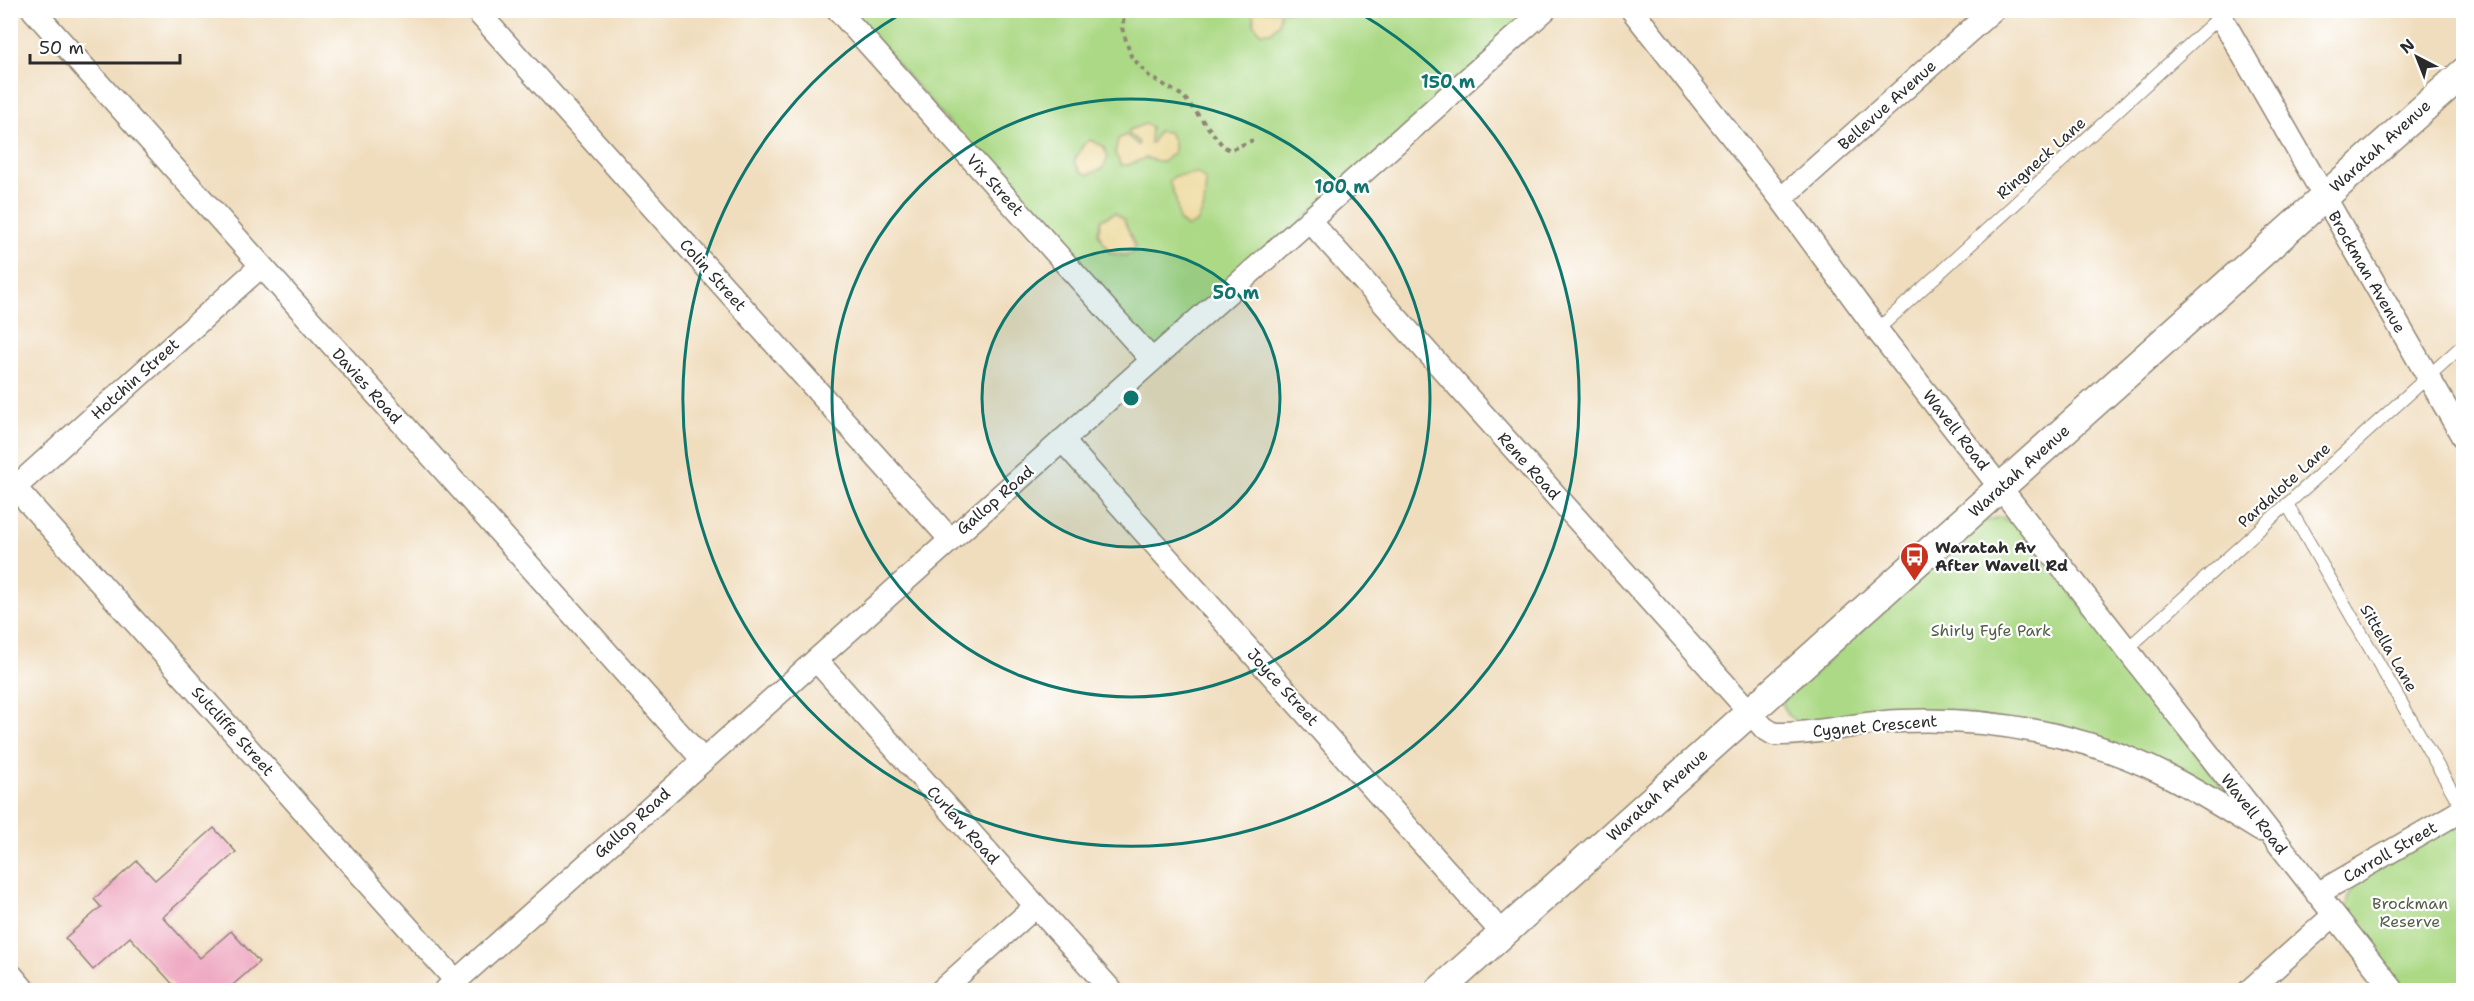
<svg xmlns="http://www.w3.org/2000/svg" width="2474" height="1001" viewBox="0 0 2474 1001" font-family="'Shantell Sans',sans-serif">
<rect width="100%" height="100%" fill="#fff"/>
<filter id="ink" filterUnits="userSpaceOnUse"><feTurbulence type="fractalNoise" baseFrequency=".0167" numOctaves="2"/><feDisplacementMap in="SourceGraphic" scale="12" xChannelSelector="R" yChannelSelector="G"/><feConvolveMatrix kernelMatrix="1 2 1 2 8 2 1 2 1" color-interpolation-filters="sRGB"/></filter>
<filter id="wash" filterUnits="userSpaceOnUse"><feTurbulence type="fractalNoise" baseFrequency=".008" numOctaves="4" result="noise"/><feDisplacementMap in="SourceGraphic" scale="24" xChannelSelector="R" yChannelSelector="G"/><feGaussianBlur stdDeviation="1.35" result="paint"/><feColorMatrix in="noise" values="0 0 0 0 0 0 0 0 0 0 0 0 0 0 0 0 0 1.4 0 .05"/><feComposite in="paint" operator="in"/></filter>
<g filter="url(#wash)">
<rect width="100%" height="100%" fill="#f0ddbe"/>
<!-- green -->
<path fill="#acd985" stroke="#6c8258" stroke-width="1.5" d="M851,11h685l-384,343z
M2000,517l18,8 204,262 -5,5 -258,-81h-85l-75,12 -12,-8 -5,-13 201,-180z
M2463,820v170h-60l-54,-69c-5,-20 0,-31 15,-45z"/>
<!-- sand -->
<path fill="#eeda9e" stroke="#8c8264" stroke-width="1.5" d="M1253,11h27l-1,12 -8,9h-11l-6,-8z
M1145,124l6,3 -1,16 3,-1 5,-11 11,1 5,10v10l-11,10 -18,-4 -17,7h-7l-6,-12 3,-14 8,-4 12,10 1,-3 -10,-8v-4z
M1090,140l13,6 5,11 -5,11 -15,7 -8,-4 -6,-10 10,-17z
M1198,173l8,8 -2,26 -7,16 -10,4 -8,-7 -3,-20 -7,-19 6,-5z
M1115,213l9,7 11,26 -2,6 -8,4 -15,-3 -12,-20 3,-13z"/>
<g id="blocks">
<!-- building -->
<path fill="#efabc3" d="M214,828l22,24 -73,65 37,41 31,-27 28,31 -32,28h-49l-48,-53 -37,33 -28,-32 36,-31 -7,-8 43,-38 18,19z"/>
</g>
</g>
<g filter="url(#ink)">
<use href="#blocks" fill-opacity="0" stroke="#8e8474" stroke-width="1.5"/>
<g fill="none" stroke-linecap="round" stroke-linejoin="round">
<defs>
<path id="service" d="M1877,330l347,-317
M2287,504l176,306
M2126,650l338,-306"/>
<path id="minor" d="M33,10l670,750
M476,10l474,529
M838,10l314,350
M1632,10l149,189 96,131 516,660
M2217,10l247,429
M1781,199l212,-189
M1309,220l455,508 10,6c42,1 84,-12 127,-13 90,-4 183,13 265,54 32,16 63,36 94,55
M1062,440l441,494
M10,482l446,499
M10,492l250,-225
M816,660l295,330
M2317,894l147,-85
M446,990l1099,-980
M942,990l94,-84
M2250,990l84,-75"/>
<path id="tertiary" d="M10,978l10,12
M1440,990l1024,-918"/>
</defs>
<!-- service casing -->
<use href="#service" stroke="#8e8474" stroke-width="14"/>
<!-- minor casing -->
<use href="#minor" stroke="#8e8474" stroke-width="25"/>
<!-- tertiary casing -->
<use href="#tertiary" stroke="#8e8474" stroke-width="31"/>
<!-- path -->
<path stroke="#8e8474" stroke-width="4" stroke-dasharray="4.5 4.5" stroke-linecap="butt" d="M1125,10l-3,18 9,28 18,20 34,20 40,50 7,4 23,-10"/>
<!-- service -->
<use href="#service" stroke="#fff" stroke-width="12"/>
<!-- minor -->
<use href="#minor" stroke="#fff" stroke-width="22"/>
<!-- tertiary -->
<use href="#tertiary" stroke="#fff" stroke-width="28"/>
</g>
</g>
<!-- distance rings -->
<circle cx="1131" cy="398" r="149" fill="#0f766e" fill-opacity=".12"/>
<g fill="none" stroke="#0f766e" stroke-width="3">
<circle cx="1131" cy="398" r="149"/>
<circle cx="1131" cy="398" r="299"/>
<path d="M1358 12A448 448 0 1 1 904 12"/>
</g>
<!-- icons -->
<defs>
<symbol id="bus-pin" viewBox="-11 -11 22 30"><path d="M0 17L-7.5 6A9.5 9.5 0 1 1 7.5 6Z" fill="#c8321e" stroke="#fff"/><path d="M-5-6H5V4H4V6H2V4H-2V6H-4V4H-5ZM-3.5-4V0h7V-4ZM-3.5 1.2v1.5H-2V1.2ZM2 1.2v1.5H3.5V1.2Z" fill="#fff"/></symbol>
</defs>
<g fill-rule="evenodd">
<use href="#bus-pin" x="1898" y="540" width="33" height="45"/>
</g>
<g text-anchor="middle" dominant-baseline="central" stroke-width="4.5" stroke-linejoin="round" paint-order="stroke">
<!-- street labels -->
<g font-size="16" fill="#2b2b2b" stroke="#fff">
<text transform="translate(1887 105) rotate(-42)">Bellevue Avenue</text>
<text transform="translate(2380 146) rotate(-42)">Waratah Avenue</text>
<text transform="translate(2041 158) rotate(-42)">Ringneck Lane</text>
<text transform="translate(995 185) rotate(48)">Vix Street</text>
<text transform="translate(2367 272) rotate(60)">Brockman Avenue</text>
<text transform="translate(713 275) rotate(48)">Colin Street</text>
<text transform="translate(135 379) rotate(-42)">Hotchin Street</text>
<text transform="translate(367 386) rotate(48)">Davies Road</text>
<text transform="translate(1956 430) rotate(52)">Wavell Road</text>
<text transform="translate(1529 466) rotate(48)">Rene Road</text>
<text transform="translate(2019 471) rotate(-42)">Waratah Avenue</text>
<text transform="translate(2284 485) rotate(-42)">Pardalote Lane</text>
<text transform="translate(995 500) rotate(-41)">Gallop Road</text>
<text transform="translate(2389 648) rotate(60)">Sittella Lane</text>
<text transform="translate(1283 687) rotate(48)">Joyce Street</text>
<text transform="translate(1875 726) rotate(-5)">Cygnet Crescent</text>
<text transform="translate(233 731) rotate(48)">Sutcliffe Street</text>
<text transform="translate(1657 795) rotate(-42)">Waratah Avenue</text>
<text transform="translate(2254 814) rotate(52)">Wavell Road</text>
<text transform="translate(632 823) rotate(-42)">Gallop Road</text>
<text transform="translate(963 825) rotate(48)">Curlew Road</text>
<text transform="translate(2390 852) rotate(-30)">Carroll Street</text>
</g>
<!-- poi labels -->
<g font-size="16" font-weight="bold" fill="#2b2b2b" stroke="#fff" text-anchor="start">
<text x="1935" y="547">Waratah Av<tspan x="1935" dy="18">After Wavell Rd</tspan></text>
</g>
<!-- park labels -->
<g font-size="16" fill="#525f46" stroke="#fff">
<text x="1991" y="630">Shirly Fyfe Park</text>
<text x="2410" y="903">Brockman<tspan x="2410" dy="18">Reserve</tspan></text>
</g>
</g>
<circle cx="1131" cy="398" r="9" fill="#0f766e" stroke="#fff" stroke-width="3"/>
<g font-size="18" text-anchor="middle" font-weight="bold" fill="#0f766e" stroke="#fff" stroke-width="4.5" stroke-linejoin="round" paint-order="stroke">
<text x="1448" y="88">150 m</text>
<text x="1342" y="193">100 m</text>
<text x="1236" y="299">50 m</text>
</g>
<!-- margin -->
<rect width="2474" height="1001" fill="none" stroke="#fff" stroke-width="36"/>
<!-- north arrow -->
<g transform="translate(2417 57) rotate(318)" stroke="#ffffff" stroke-width="4.5" paint-order="stroke">
<path d="M0-4.5L10 22L0 15L-10 22Z" fill="#2b2b2b"/>
<text y="-9" font-size="16" font-weight="bold" text-anchor="middle" fill="#2b2b2b">N</text>
</g>
<!-- scale -->
<path d="M30 54v9h150v-9" fill="none" stroke="#2b2b2b" stroke-width="3"/>
<text x="39" y="54" font-size="18" fill="#2b2b2b" stroke="#ffffff" stroke-width="4.5" paint-order="stroke">50 m</text>
</svg>
